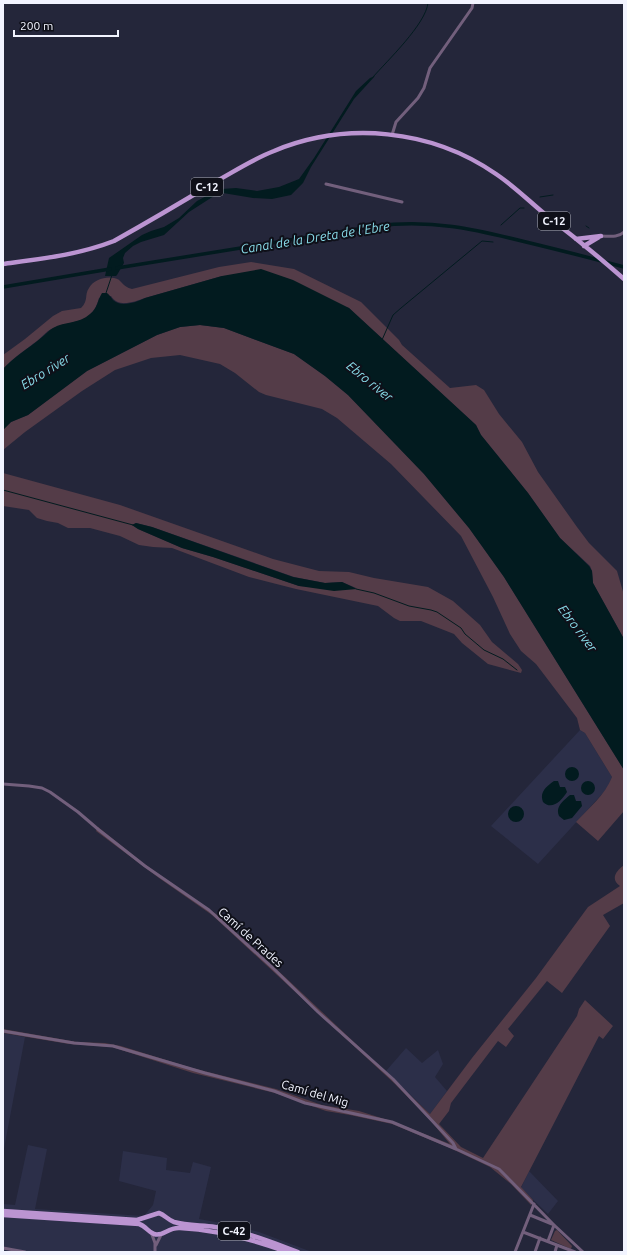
<svg xmlns="http://www.w3.org/2000/svg" width="627" height="1255" viewBox="0 0 627 1255" font-family="Ubuntu,sans-serif">
<rect width="100%" height="100%" fill="#24263a"/>
<!-- built -->
<path fill="#2c2f49" d="M580,730l5,3 27,44 -3,8 -6,8 -65,71 -47,-38z
M3,1033l22,4 -22,117z
M406,1048l16,15 16,-13 5,14 -8,13 12,14 -17,23 -44,-43z
M28,1145l19,4 -12,60 109,7 9,-11 3,-14 -37,-10 4,-30 44,7 -1,12 24,3 3,-11 18,5 -12,52 33,6 27,7 53,20h-309v-48l12,1z
M529,1171l29,30 -10,13 -27,-26z"/>
<!-- green -->
<path fill="#543c48" fill-rule="evenodd" d="M251,262l43,7 67,33 38,38 3,5 48,43 26,-3 8,5 15,24 23,28 16,30 39,55 12,16 28,28 7,24v44l-31,-56 -1,-12 -2,-5 -30,-28 -32,-45 -47,-58 -5,-10 -127,-117 -127,-32 -77,22c-11,4 -27,10 -34,-2l-12,2c-8,30 -30,20 -51,33 -4,3 -7,7 -11,10 -12,9 -24,17 -34,28v-14l22,-16 28,-23 9,-5 19,-3c8,-8 3,-13 8,-20 4,-8 17,-12 25,-10 8,1 8,9 18,11l87,-22z
M200,325l24,3 70,26 31,22 23,19 76,79 45,54 35,49 120,193v41l-26,30 -22,-19c13,-14 29,-27 36,-45l-27,-44 -5,-3 -3,-12 -41,-54 -15,-13 -11,-17 -17,-37 -32,-61 -70,-72 -54,-46 -15,-9 -56,-14 -7,-3 -24,-19 -15,-9 -40,-9 -29,3 -36,12 -33,21 -57,41 -22,18v-20l8,-8 17,-7 59,-44 70,-36 23,-8z
M3,473l117,32 153,54 46,12 30,1 25,6 54,9 25,14 27,24 12,17 26,22 4,6 -1,3 -33,-9 -26,-21 -8,-9 -33,-13h-21l-6,-3 -16,-12 -82,-17 -47,-12 -77,-29 -19,-1 -14,-2 -19,-9 -30,-8h-22l-10,-5 -11,-2 -10,-3 -8,-8 -26,-4zM136,523l16,4 142,50 31,6 17,-1 14,6 -57,-2 -86,-29 -31,-9 -44,-19 -6,-4z
M98,827l45,36 73,51 69,63 145,137 42,-56 64,-80 52,-71 32,-21c-10,-7 -4,-15 4,-21v38l-21,12 7,11 -48,67 -15,-12 -39,48 6,7 -8,11 -8,-6 -47,62 -2,8 -10,13 22,23 22,11 94,-142 2,-7 6,-9 28,26 -10,13 -4,-3 -78,151 12,13 -2,5 -20,-21 -21,-17 -40,-19 -58,-24 -42,-9 -24,-4 -51,-18 -82,-20 -81,-26 -43,-3 -66,-11v-4l74,13 28,1 16,3 71,22 84,21 46,16 37,6 35,11 56,22 -20,-24 -35,-36 -183,-169 -53,-37 -63,-47z
M557,1230l15,16 -1,3 -20,-9 4,-9z"/>
<!-- water -->
<path fill="#021b1f" d="M375,76l-21,23 -43,68 -8,16 -12,12 -19,4 -19,-1 -30,-5 -6,1 -28,18 -25,23 -23,7 -8,4 -8,7 -2,5 1,5 -7,12 -1,1h-11l4,-18 33,-23 9,-4 13,-4 15,-9 18,-17 15,-8 10,-4 14,-1 21,3 22,-4 20,-8 15,-21 42,-67 14,-13z
M261,269l32,11 56,28 127,117 5,10 47,58 32,45 29,28 3,5 1,12 31,56v131l-120,-193 -35,-49 -45,-54 -76,-79 -23,-19 -31,-22 -70,-26 -24,-3 -20,2 -23,8 -70,36 -59,44 -17,7 -8,8v-61c11,-12 26,-21 38,-31 4,-3 8,-8 12,-10 12,-7 26,-4 37,-14 8,-6 7,-13 12,-21h5c3,2 4,5 6,7 8,8 24,2 32,-2l77,-22z
M136,523l16,4 141,50 32,6 17,-1 15,7 -23,2 -35,-5 -86,-29 -31,-9 -44,-19 -6,-4z
M565 774a7 7 0 1 1 14 0a7 7 0 1 1-14 0Z
M581 788a7 7 0 1 1 14 0a7 7 0 1 1-14 0Z
M554,781h4l2,6h5l2,5c-5,8 -15,19 -24,10 -4,-10 4,-16 11,-21z
M570,795h4l2,6h5l1,5 -10,12 -8,2 -5,-4c-4,-9 4,-15 11,-21z
M508 814a8 8 0 1 1 16 0a8 8 0 1 1-16 0Z"/>
<g fill="none" stroke-linecap="round" stroke-linejoin="round">
<!-- stream -->
<path stroke="#021b1f" stroke-width="1" d="M373,77c14,-16 53,-53 55,-74
M540,197l13,-2
M501,225l19,-17h4
M586,226l3,2
M106,293l6,-18
M382,340l11,-25 8,-7 81,-67 11,1
M3,490l130,35
M356,589l18,4 35,13 22,4 6,2 24,16 4,6 19,16 19,9 14,11"/>
<!-- canal -->
<path stroke="#021b1f" stroke-width="3.5" d="M117,268l259,-42c55,-7 98,3 150,16 33,8 65,16 98,25
M3,287l107,-18"/>
<!-- street -->
<path stroke="#725f7c" stroke-width="3" d="M392,135l4,-13 22,-24 6,-10 6,-20 42,-60 1,-5
M326,184l76,18
M601,236c8,0 17,2 23,-4
M3,784l26,2 13,2 8,4 28,20 21,18 46,36 64,44 65,59 44,43 75,67 60,64 3,6
M3,1031l71,12 39,3 92,27 69,18 31,12 87,19 64,27 43,20 55,56 29,27
M530,1215l22,9
M151,1232l4,11v9
M523,1232l52,20
M548,1241l6,-16
M156,1245l5,-10
M3,1248l22,4
M515,1252l19,-48
M535,1252l5,-14
M555,1252l2,-7"/>
<!-- primary -->
<path stroke="#bb94d1" stroke-width="4.5" d="M576,239l25,-3
M584,246l15,-9
M3,264c37,-5 75,-9 111,-23 34,-19 68,-39 101,-59 20,-11 38,-23 59,-31 72,-30 157,-22 222,23 18,12 34,28 51,42 26,20 52,41 77,63
M3,1211l134,9 22,-7c6,2 9,7 15,9 13,4 28,3 41,5 29,4 56,15 83,25
M3,1215l136,9c7,2 9,8 15,10 9,3 14,-7 26,-6 37,2 72,11 107,24"/>
</g>
<g text-anchor="middle" dominant-baseline="central" stroke-width="4" stroke-linejoin="round" paint-order="stroke">
<!-- shield labels -->
<g fill="#0f1019" stroke="#aeb0ba" stroke-width="1">
<rect x="191" y="178" width="32" height="18" rx="3"/>
<rect x="538" y="212" width="32" height="18" rx="3"/>
<rect x="218" y="1222" width="32" height="18" rx="3"/>
</g>
<g font-size="11" font-weight="bold" fill="#f2f4ff">
<text x="207" y="187">C-12</text>
<text x="554" y="221">C-12</text>
<text x="234" y="1231">C-42</text>
</g>
<!-- street labels -->
<g font-size="12" fill="#f2f4ff" stroke="#0f1019">
<text transform="translate(251 937) rotate(42)">Camí de Prades</text>
<text transform="translate(315 1093) rotate(16)">Camí del Mig</text>
</g>
<!-- water labels -->
<g font-size="13" font-style="italic" fill="#89ddea" stroke="#0f1019">
<text transform="translate(315 237) rotate(-9)">Canal de la Dreta de l'Ebre</text>
<text transform="translate(45 371) rotate(-32)">Ebro river</text>
<text transform="translate(370 381) rotate(39)">Ebro river</text>
<text transform="translate(578 628) rotate(53)">Ebro river</text>
</g>
</g>
<!-- border -->
<rect width="627" height="1255" fill="none" stroke="#f2f4ff" stroke-width="8"/>
<!-- scale -->
<path d="M14 30v6h104v-6" fill="none" stroke="#f2f4ff" stroke-width="2"/>
<text x="20" y="30" font-size="12" fill="#f2f4ff" stroke="#0f1019" stroke-width="3" paint-order="stroke">200 m</text>
</svg>
